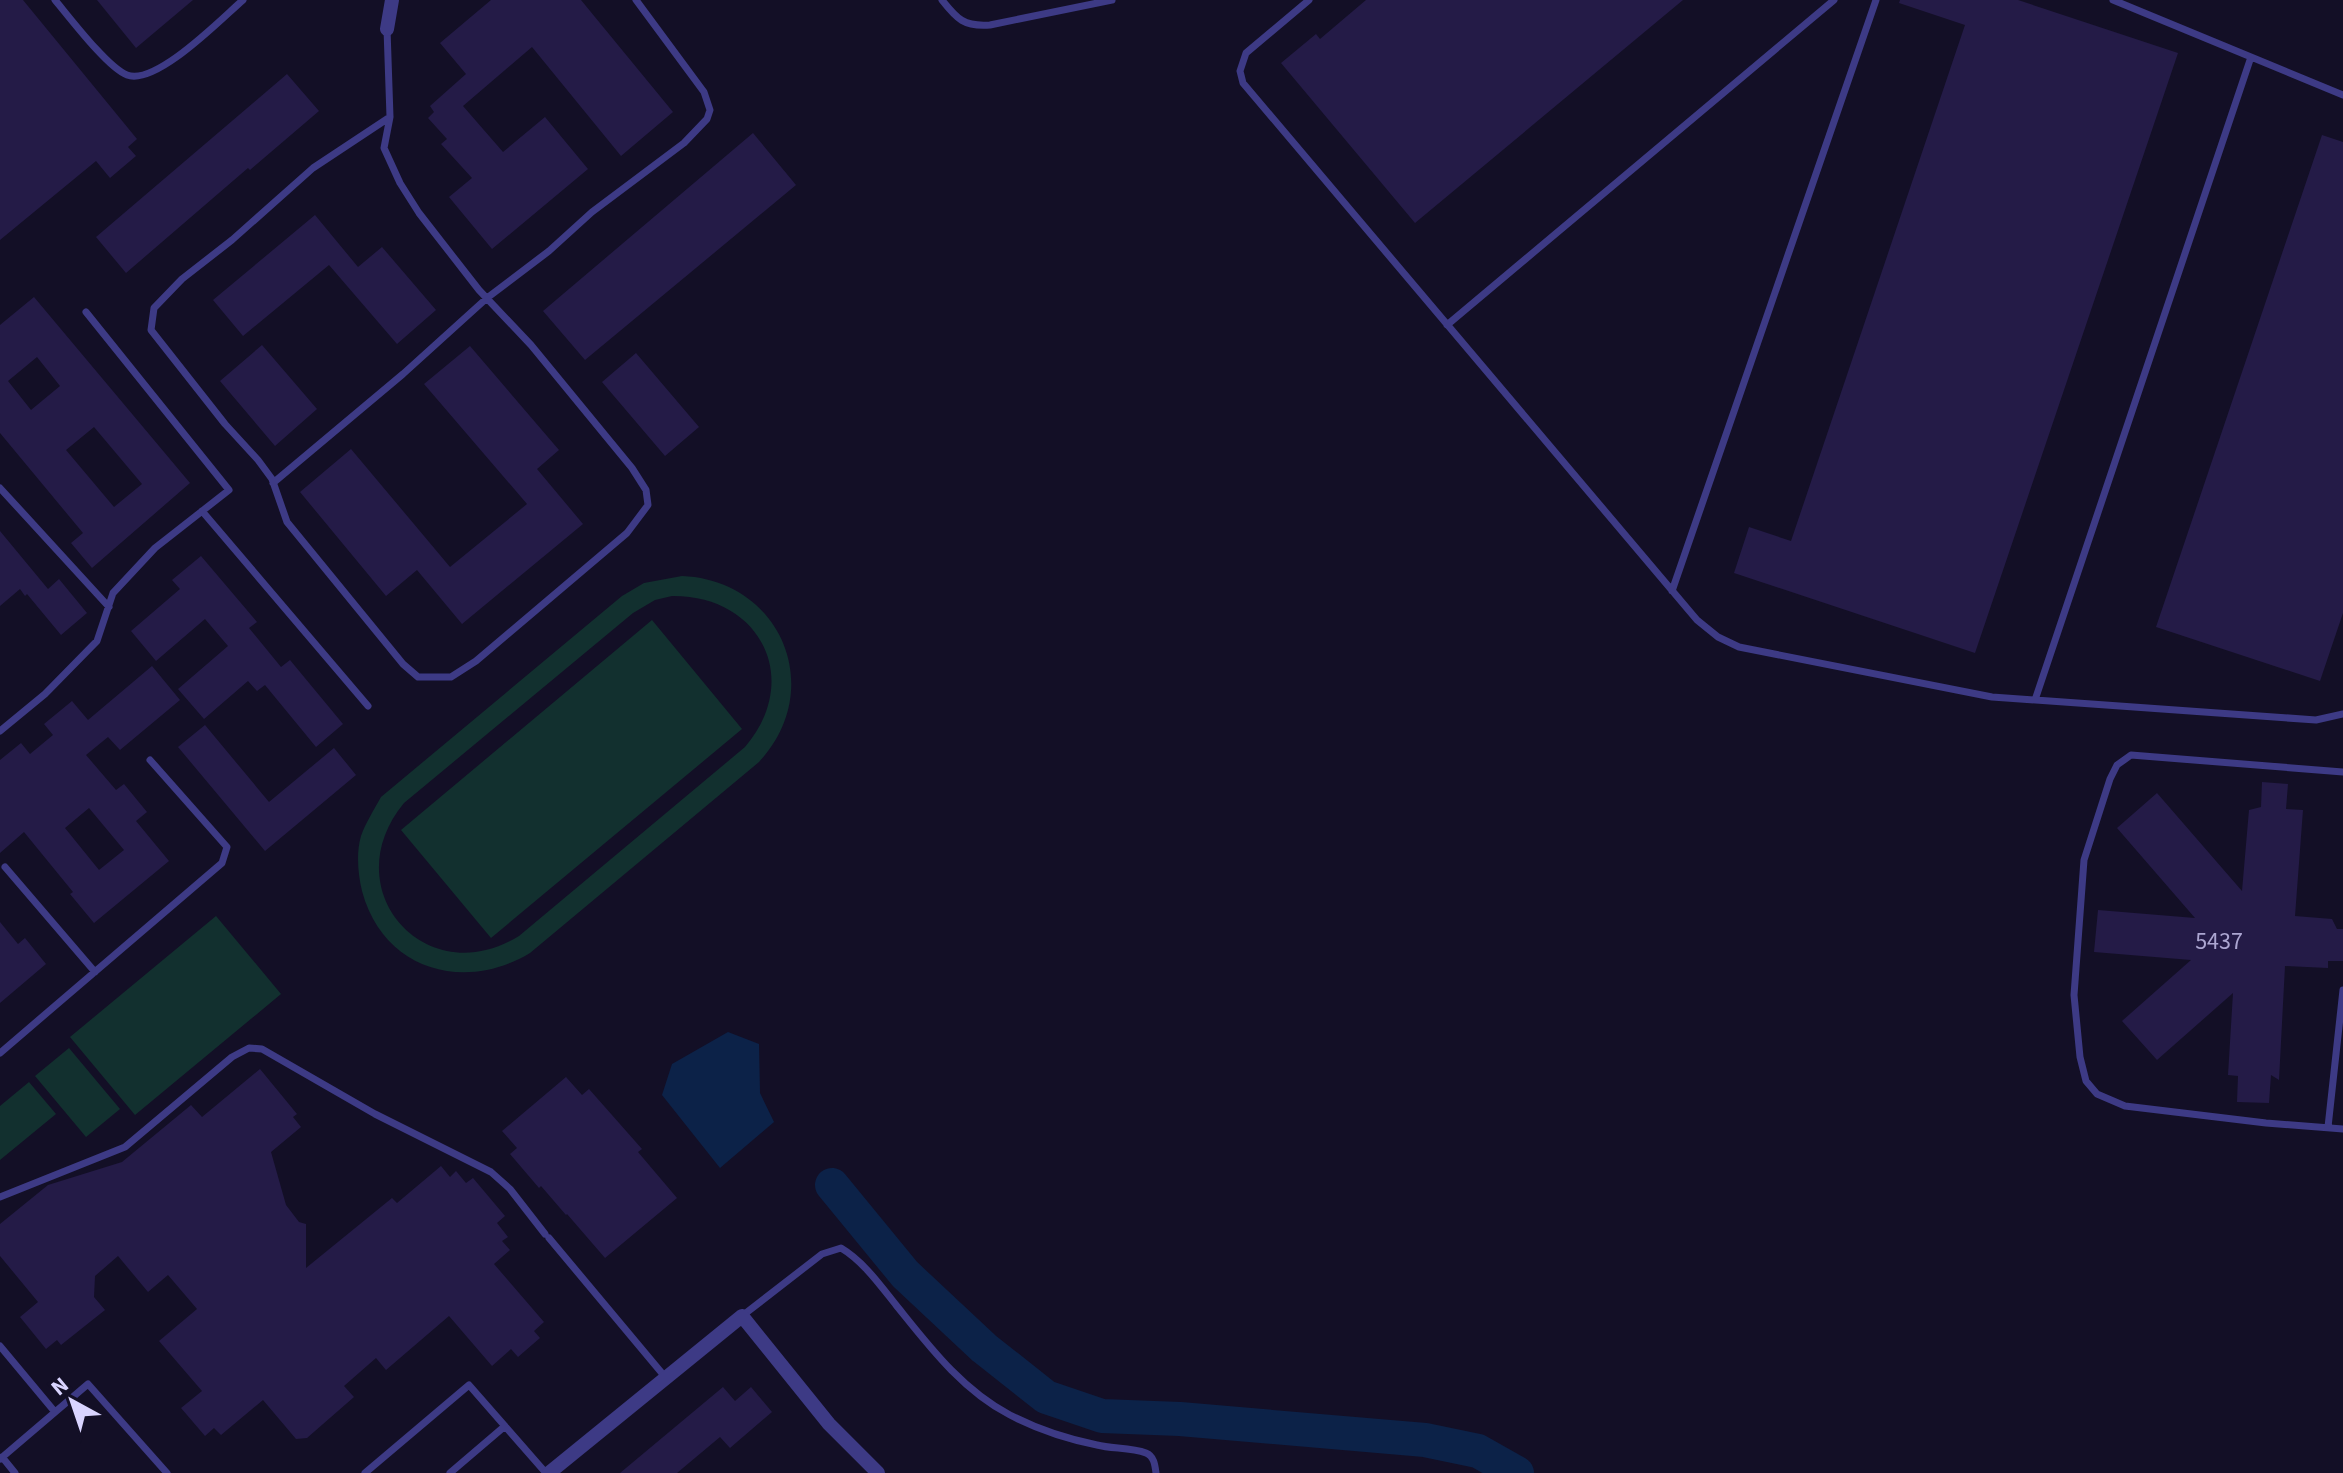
<svg xmlns="http://www.w3.org/2000/svg" width="2343" height="1473" viewBox="0 0 2343 1473" font-family="'Source Sans 3',sans-serif">
<rect width="100%" height="100%" fill="#130f26"/>
<!-- green -->
<path fill="#12302f" fill-rule="evenodd" d="M682,576c99,4 145,113 77,186l-229,191c-66,40 -147,17 -168,-62 -4,-17 -6,-38 -1,-55 5,-14 13,-26 20,-39l241,-201 22,-13zM672,596c88,-1 131,83 73,151l-226,189c-93,58 -186,-47 -115,-133l229,-190 22,-13z
M652,620l90,109 -251,209 -90,-108z
M216,916l65,78 -146,121 -65,-78z
M69,1048l51,61 -34,28 -51,-61z
M29,1082l27,32 -56,46v-54z"/>
<!-- water -->
<path fill="#0c2248" d="M728,1032l31,12 1,49 14,29 -54,46 -58,-73 10,-31z"/>
<g fill="none" stroke-linecap="round" stroke-linejoin="round">
<!-- river -->
<path stroke="#0c2248" stroke-width="34" d="M832,1185l73,89 79,74 62,49 56,19 78,3 245,21 53,11 39,22"/>
</g>
<!-- building -->
<path fill="#241b47" fill-rule="evenodd" d="M0,0h23l114,139 -9,8 8,9 -26,22 -14,-17 -96,79z
M97,0h96l-57,48z
M491,0h90l92,112 -52,44 -89,-109 -69,59 40,46 42,-35 43,52 -96,80 -43,-52 23,-19 -31,-34 6,-5 -19,-21 6,-6 -4,-6 36,-32 -26,-31z
M1366,0h317l-268,223 -134,-160 35,-29 4,5z
M1900,0h118l160,53 -203,600 -241,-80 15,-46 42,14 174,-516 -66,-22z
M287,74l32,37 -69,59 -2,-2 -122,105 -30,-36z
M753,133l43,52 -211,175 -42,-49z
M2322,135l21,7v471l-23,68 -164,-54z
M315,215l43,52 24,-20 54,63 -39,34 -68,-79 -86,71 -30,-36z
M34,297l156,186 -98,85 -21,-25 12,-10 -83,-100v-108zM37,357l23,29 -29,24 -23,-29zM94,427l48,57 -28,23 -48,-57z
M262,345l55,64 -42,37 -55,-65z
M470,346l89,104 -22,19 46,55 -121,100 -45,-54 -31,26 -86,-104 51,-43 99,118 77,-63 -103,-120z
M636,353l63,74 -34,29 -63,-74z
M0,531l48,58 11,-10 28,34 -26,22 -34,-41 -2,2 -5,-7 -20,17z
M201,556l56,66 -8,6 32,39 9,-7 53,64 -27,23 -51,-62 -8,6 -9,-10 -44,38 -26,-30 50,-43 -23,-27 -49,42 -25,-30 49,-42 -8,-9z
M152,666l28,34 -60,50 -12,-13 -22,18 30,35 8,-6 23,28 -11,9 33,40 -75,62 -24,-29 3,-2 -49,-60 -24,21v-93l21,-17 9,11 23,-19 -9,-11 28,-23 16,19zM89,808l35,42 -25,20 -34,-42z
M205,725l64,77 65,-54 22,27 -91,76 -87,-104z
M2262,782l26,2 -2,25 17,1 -8,106 37,3 5,10h6v32h-15v7l-43,-2 -6,114 -8,-5 -2,28 -32,-1 1,-26 -10,-1 5,-82 -76,67 -35,-39 69,-61 -97,-8 4,-42 97,8 -78,-90 40,-35 85,98 7,-81 12,-3z
M0,922l18,22 7,-6 21,26 -46,39z
M260,1069l37,45 -4,3 8,10 -30,25 15,53 13,17 7,2v44l86,-70 5,5 44,-37 9,11 6,-6 10,12 7,-5 32,38 -8,7 11,14 -6,4 8,9 -16,14 50,58 -10,9 6,7 -22,19 -7,-8 -19,17 -43,-50 -63,54 -10,-12 -32,28 10,11 -47,41 -11,1 -33,-39 -42,35 -7,-7 -9,8 -24,-28 21,-17 -43,-50 38,-32 -29,-34 -20,17 -30,-36 -23,20 -1,21 11,13 -44,35 -4,-5 -11,9 -26,-32 18,-15 -38,-46v-32l48,-39 74,-23 69,-57 11,12z
M566,1077l16,18 7,-6 53,60 -4,3 39,46 -72,60 -38,-44 -1,1 -25,-29 -2,2 -29,-34 7,-6 -15,-17z
M723,1387l12,14 16,-14 21,25 -42,36 -10,-11 -43,36h-57z"/>
<g fill="none" stroke-linecap="round" stroke-linejoin="round">
<!-- service -->
<path stroke="#3d3a85" stroke-width="7" d="M55,0c15,18 53,68 72,75 29,11 94,-56 116,-75
M942,0c15,19 22,27 48,25l122,-25
M1309,0l-63,53 -6,18 3,12 454,537 21,17 21,10 253,50 324,23 27,-6
M2113,0l230,95
M387,29l3,88 -77,51 -81,72 -50,39 -28,29 -3,22 74,94 33,36 14,19 15,43 116,142 15,13h33l25,-16 151,-128 21,-28 -2,-15 -14,-22 -101,-123 -52,-55 -60,-77 -19,-30 -16,-35 6,-31
M1447,325l387,-325
M273,483l130,-109 84,-76 62,-47 43,-39 92,-69 23,-24 3,-9 -6,-18 -68,-92
M0,488l109,119
M202,511l166,195
M1672,591l204,-591
M2035,700l216,-643
M0,731l45,-37 52,-53 16,-48 42,-45 74,-58 -143,-178
M2343,772l-212,-17 -14,10 -7,14 -26,81 -10,135 6,62 6,24 11,13 28,12 141,17 77,6
M5,867l90,105
M0,1053l222,-190 5,-16 -77,-87
M2328,1127l15,-137
M0,1197l125,-50 107,-90 17,-9 13,1 113,65 116,58 19,17 35,45
M549,1238l117,140
M742,1316l80,-62 19,-6c22,13 39,37 55,57 33,41 66,85 114,110 27,14 57,24 87,30 15,4 34,2 49,8 8,3 9,12 10,20
M0,1346l55,66
M2,1457l13,16
M0,1459l88,-75 79,89
M365,1473l104,-88 77,88
M450,1473l55,-47"/>
<!-- minor -->
<path stroke="#3d3a85" stroke-width="14" d="M387,29l5,-29
M549,1473l193,-157 87,108 49,49"/>
</g>
<g text-anchor="middle" dominant-baseline="central" stroke-width="6" stroke-linejoin="round" paint-order="stroke">
<!-- number labels -->
<g font-size="24" fill="#aca6d1">
<text x="2219" y="941">5437</text>
</g>
</g>
<!-- north arrow -->
<g transform="translate(72 1401) rotate(320)" stroke="#130f26" stroke-width="6" paint-order="stroke">
<path d="M0-6L14 30L0 20L-14 30Z" fill="#d9d4ff"/>
<text y="-12" font-size="22" font-weight="bold" text-anchor="middle" fill="#d9d4ff">N</text>
</g>
</svg>
